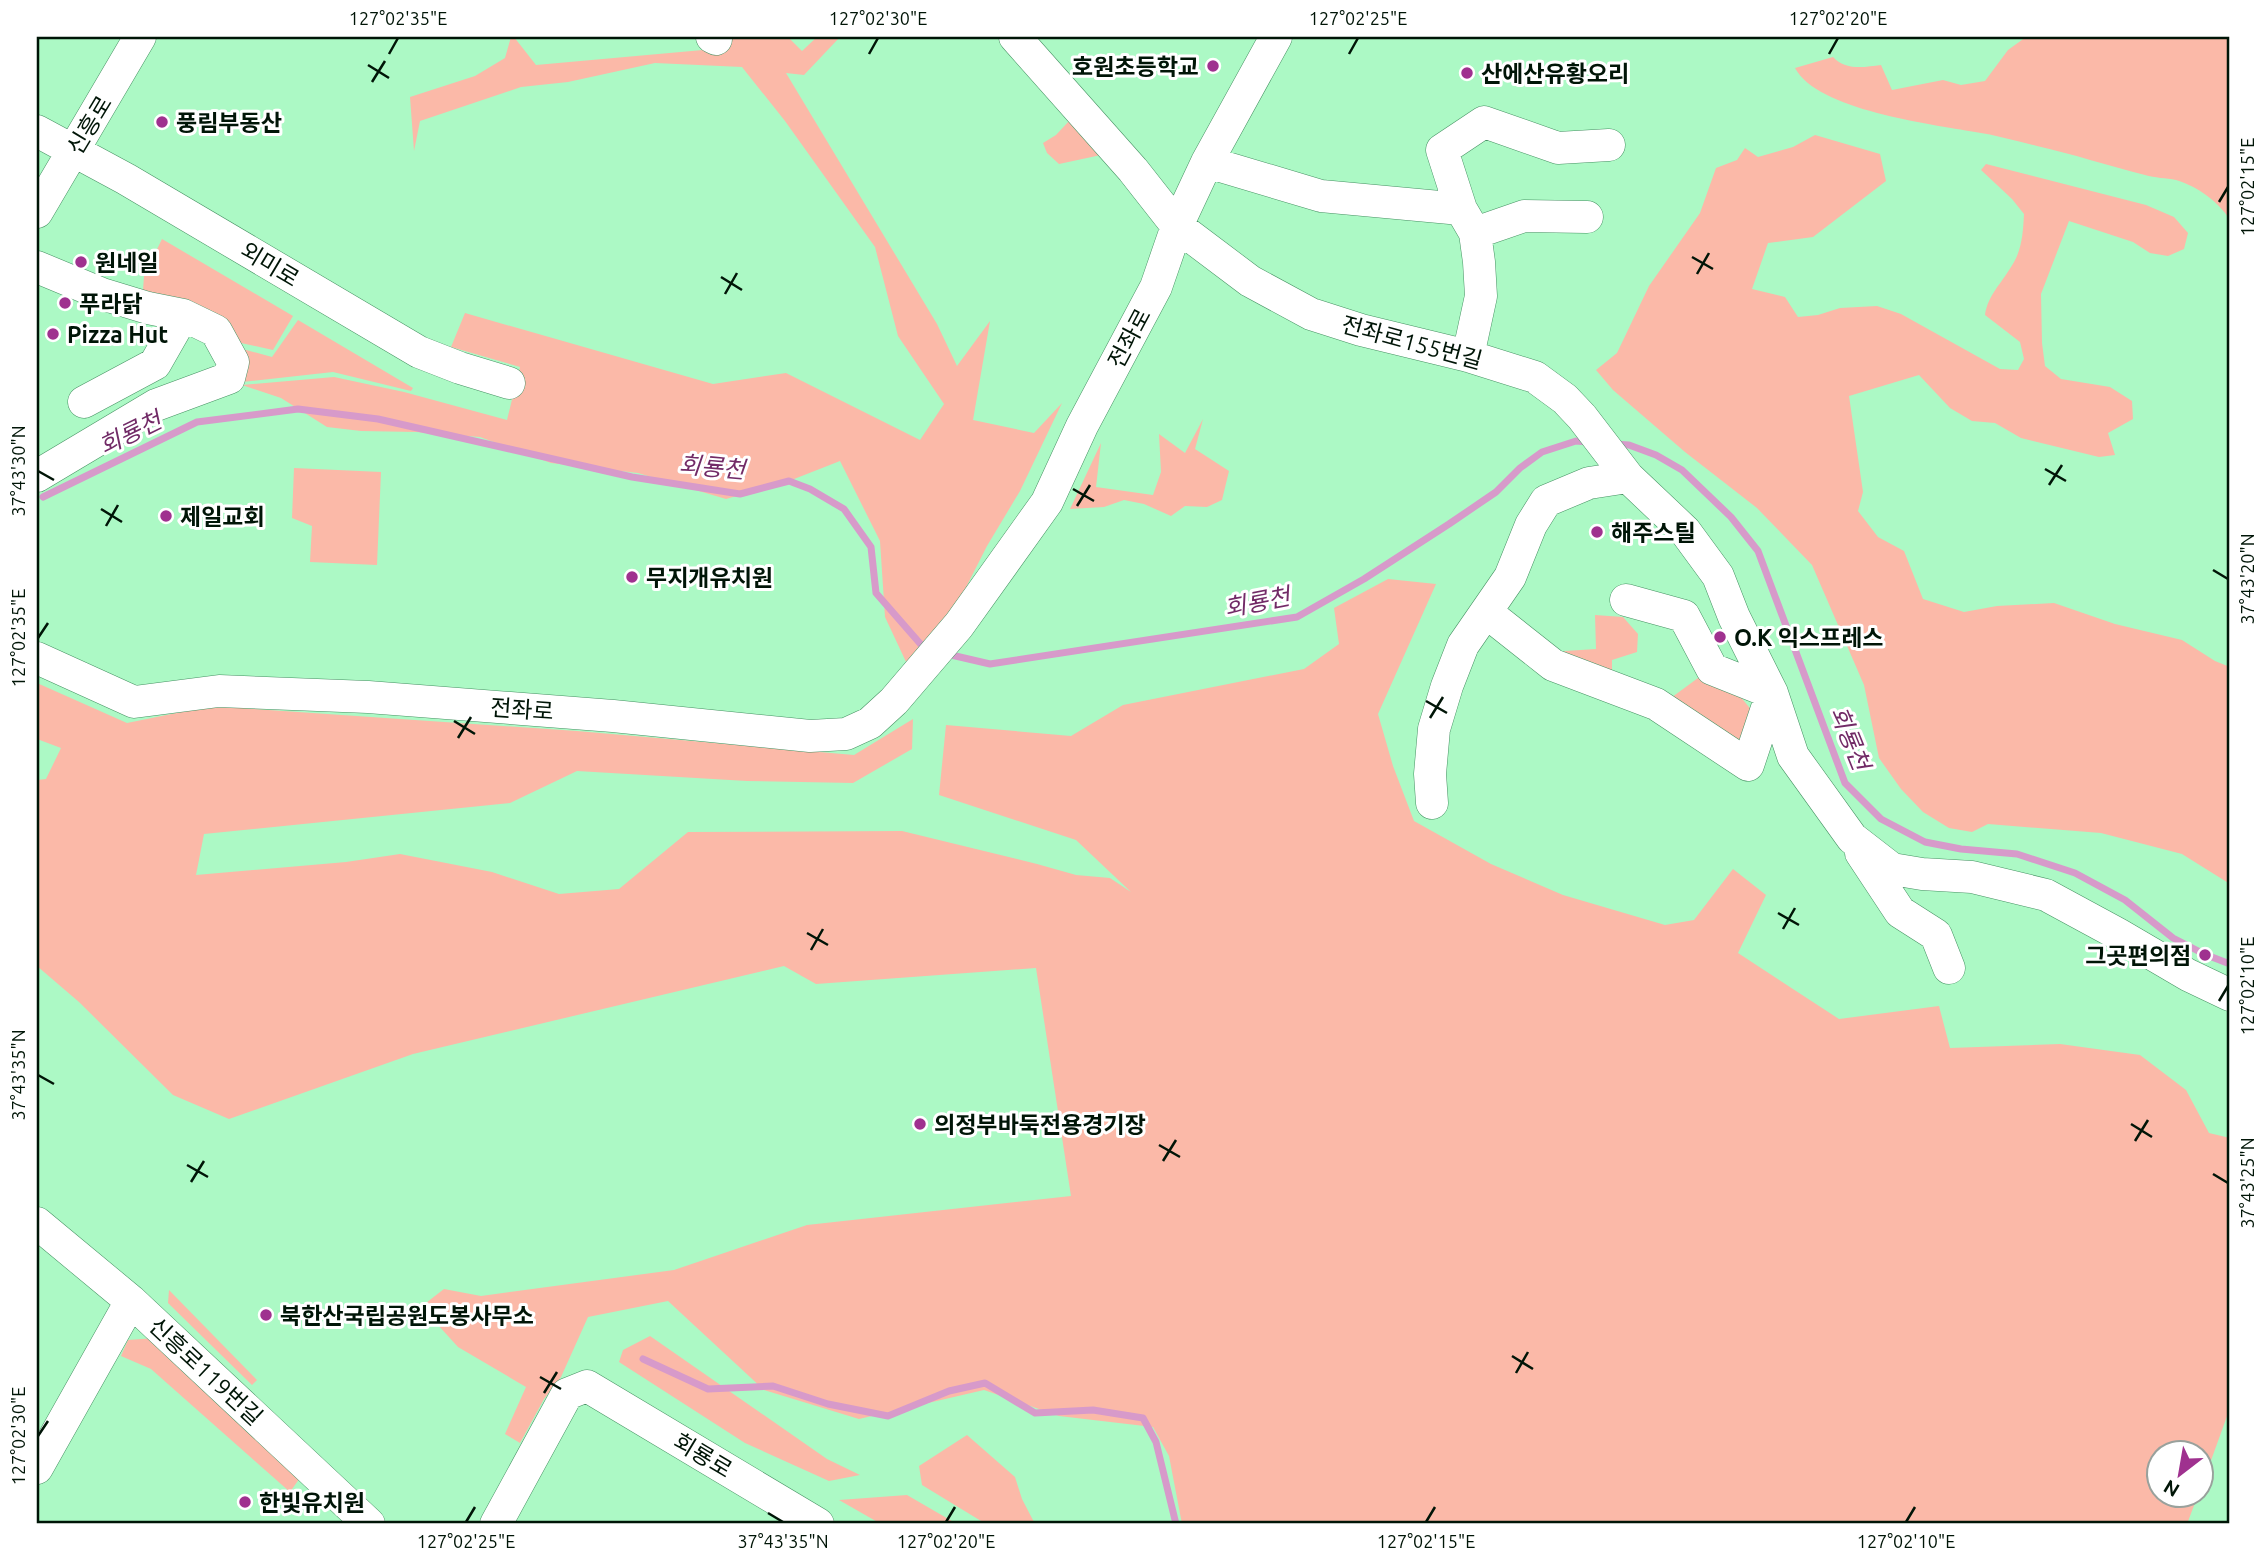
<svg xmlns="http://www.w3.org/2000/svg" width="2267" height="1561" viewBox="0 0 2267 1561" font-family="Ubuntu,'Noto Sans KR',sans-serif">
<rect width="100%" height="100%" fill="#acf9c5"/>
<!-- green -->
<path fill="#fbb9a8" d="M511,37h3l22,28 189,-17 -7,-11h70l14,14 15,-14h23l-36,38 -18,-2 151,251 20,42 33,-45 -17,99 61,13 28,-30 -42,88 -33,55 -30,59 -50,59 -22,-47 -5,-76 -40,-80 -51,20 -63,18 -88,-26 -87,-10 -71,-26 -64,-5 -55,-1 -34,-4 -46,-29 -39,-13 92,-8 70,15 103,28 13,-53 -69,-20 14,-34 248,71 73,-11 134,67 24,-36 -46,-68 -23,-89 -90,-126 -43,-54 -87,-4 -87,19 -47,5 -101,34 -6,30 -4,-54 65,-21 30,-18z
M2026,37h204v183c-11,-18 -33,-34 -54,-40 -10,-2 -21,-2 -31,-5 -36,-9 -72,-21 -108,-29 -21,-5 -41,-11 -62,-14 -45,-8 -158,-22 -180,-64l38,-11c13,14 32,10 48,8l11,25 51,-10 18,5 24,-4 23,-31z
M1069,121l32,34 -42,9 -12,-11 -4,-10 13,-8z
M1815,135l65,19 6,27 -73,56 -45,6 -16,46 33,8 13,20 20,-2 22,-7 37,-2 24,8 99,55 18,1 6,-11 -4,-17 -35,-27c3,-20 16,-31 26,-48 11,-16 12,-34 13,-53l-12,-15 -31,-29 5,-6 160,41 28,12 14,16 -4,16 -16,7 -18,-3 -17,-11 -64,-21 -28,73 1,49 3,23 16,13 49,8 22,14 1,18 -25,14 7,22 -16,2 -78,-19 -26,-15 -23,-2 -22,-13 -31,-33 -70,21 14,96 -5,19 20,26 26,14 19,48 41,13 33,-6 57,-3 61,21 67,16 33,21 15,6v217l-48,-30 -81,-21 -113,-9 -16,8 -23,-4 -26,-16 -22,-23 -22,-31 -15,-73 -52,-120 -55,-57 -72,-56 -72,-62 -17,-20 21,-17 32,-67 51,-73 16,-45 21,-8 8,-12 13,9 35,-10z
M162,239l131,77 -20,34 -32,-7 -86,-41 -12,-12 1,-14z
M298,320l115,68 -2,3 -78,-19 -100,11 6,-35 33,9z
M1203,419l-8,30 34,22 -7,29 -15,7 -22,-1 -14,10 -27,-12 -20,-4 -20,7 -34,2 31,-66 -5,44 57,8 8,-23 -2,-38 26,19z
M294,468l87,4 -4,93 -67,-3 2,-36 -20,-8z
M1388,579l48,5 -58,130 15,52 21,55 77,43 72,31 102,30 29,-5 39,-51 33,26 -28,58 101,66 100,-13 11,42 110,-4 80,11 46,35 23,43 21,5v270l-29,80 -1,-36h-42v42l40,1 -11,29h-1005l-13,-68 -16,-29 -94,-11 -75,-26 -125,29 -95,-29 -96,-89 -80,16 -27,60 -17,22 -24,44 -15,-9 21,-47 -68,-40 -20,-22 -29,-9 35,-27 37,7 193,-26 133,-45 264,-29 -35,-228 -220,16 -32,-18 -371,88 -184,65 -56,-24 -94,-93 -42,-36v-186l9,-1 15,-31 -24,-9v-56l90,40 84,-17 366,25 277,24 59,-36 -1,30 -59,34 -106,-2 -170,-10 -67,32 -306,31 -8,41 150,-13 54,-8 92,18 67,22 60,-5 69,-57 214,-1 135,33 39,11 34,3 21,14 -55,-52 -137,-45 7,-70 125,11 52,-31 181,-36 35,-25 -5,-36z
M1595,615l28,2 15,17 -1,18 -25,8v23l-64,-23 17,-9 31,-2z
M1698,678l36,11 25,30 -14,38 -85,-51z
M169,1290l88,90 -5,5 -84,-82z
M650,1336l177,123 33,16 -31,6 -84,-38 -126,-81 4,-12z
M155,1338l147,137 -12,17 -139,-123 -30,-13 7,-16z
M967,1435l48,42 7,22 13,25h-49l-64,-39 -3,-19z
M907,1495l50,29h-76l-42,-24z"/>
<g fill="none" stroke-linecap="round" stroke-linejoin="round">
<!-- stream -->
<path stroke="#d79aca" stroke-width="7" d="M1614,444l15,1 27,10 26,15 49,47 27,34 87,232 36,36 44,23 36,7 56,5 58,19 50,27 48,38 31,16 26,10
M43,497l154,-75 101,-13 80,10 254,58 108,17 49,-13 21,8 34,20 27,38 5,46 48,55 5,1
M947,654l43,10 307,-47 67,-38 85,-55 47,-32 24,-24 22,-16 34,-11 12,1
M643,1359l65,30 65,-3 55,18 60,12 61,-25 36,-8 50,30 58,-3 50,8 13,24 20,82"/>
<defs>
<path id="minor" d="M712,37l4,2
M1015,37l118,133 44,56 73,55 61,33 50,16 107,26 67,21 30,22 17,18 46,60 57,54 33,45 16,41 38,76 21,63 59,82 40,31 30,5 50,3 74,18 72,39 70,41 42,20
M37,131l89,48 293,173 41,16 49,15
M1207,162l114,34 140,13
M37,212l103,-175
M1475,233l49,-17 63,1
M37,267l65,27 46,14 35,7 33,16 17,31 -4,16 -73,27 -119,71
M1468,356l13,-60 -2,-34 -4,-29 -14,-24 -19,-59 42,-28 74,26 51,-3
M84,402l71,-38 28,-49
M1486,612l67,53 103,39 92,61 24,-72 -60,-24 -28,-53 -58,-16
M37,658l97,44 85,-11 149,6 245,19 197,20 36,-2 24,-11 24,-22 65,-76 88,-123 35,-76 74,-139 21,-61 30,-64 69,-125
M1432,803l-2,-29 4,-45 13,-43 16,-41 47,-68 21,-52 15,-24 43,-18 39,-6
M1861,853l39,59 36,23 13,33
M37,1223l94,78 238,223
M37,1468l94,-167
M496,1524l71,-130 20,-8 231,138"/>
</defs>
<!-- minor casing -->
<use href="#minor" stroke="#469263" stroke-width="33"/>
<!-- minor -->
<use href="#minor" stroke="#fff" stroke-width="32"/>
</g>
<!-- ticks -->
<path fill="none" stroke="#001507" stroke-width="2.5" d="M389,54l9,-16M869,54l9,-16M1349,54l9,-16M1829,54l9,-16M368,65l21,13M372,82l13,-21M2219,202l9,-15M1692,257l21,12M1697,274l12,-21M721,277l21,13M725,294l12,-21M2045,469l21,12M38,471l16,9M2049,485l13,-20M1073,489l21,12M1077,506l13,-21M101,509l21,13M106,526l12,-21M2213,570l15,9M38,638l10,-15M1426,701l21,12M1430,718l13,-21M454,721l21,13M458,738l13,-21M1778,913l21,12M1783,929l12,-21M807,933l21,12M811,950l12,-21M2219,1001l9,-15M38,1075l16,9M2131,1124l21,13M2135,1141l13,-21M1159,1145l21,12M1163,1161l13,-21M187,1165l21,12M2213,1174l15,9M191,1182l13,-21M1512,1356l21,13M1516,1373l12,-21M540,1377l21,12M544,1393l13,-21M38,1436l10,-15M768,1513l15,9M466,1522l9,-15M946,1522l9,-15M1426,1522l9,-15M1906,1522l9,-15"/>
<!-- markers -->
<g fill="#9f318f" stroke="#fff" stroke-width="2.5">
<circle cx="1213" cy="66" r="7"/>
<circle cx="1467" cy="73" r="7"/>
<circle cx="162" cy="122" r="7"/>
<circle cx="81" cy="262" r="7"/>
<circle cx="65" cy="303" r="7"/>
<circle cx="53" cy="334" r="7"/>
<circle cx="166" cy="516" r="7"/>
<circle cx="1597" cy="532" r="7"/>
<circle cx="632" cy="577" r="7"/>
<circle cx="1720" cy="637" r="7"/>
<circle cx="2205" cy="955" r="7"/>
<circle cx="920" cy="1124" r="7"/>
<circle cx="266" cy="1315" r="7"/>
<circle cx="245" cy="1502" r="7"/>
</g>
<g text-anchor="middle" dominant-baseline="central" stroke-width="6" stroke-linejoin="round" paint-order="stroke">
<!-- poi labels -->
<g font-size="23" font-weight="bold" fill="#001507" stroke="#fff" text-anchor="start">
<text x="1199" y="66" text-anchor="end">호원초등학교</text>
<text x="1481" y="73">산에산유황오리</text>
<text x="176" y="122">풍림부동산</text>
<text x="95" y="262">원네일</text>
<text x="79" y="303">푸라닭</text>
<text x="67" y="334">Pizza Hut</text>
<text x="180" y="516">제일교회</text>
<text x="1611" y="532">해주스틸</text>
<text x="646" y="577">무지개유치원</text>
<text x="1734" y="637">O.K 익스프레스</text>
<text x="2191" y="955" text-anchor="end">그곳편의점</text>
<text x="934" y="1124">의정부바둑전용경기장</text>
<text x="280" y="1315">북한산국립공원도봉사무소</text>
<text x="259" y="1502">한빛유치원</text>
</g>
<!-- street labels -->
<g font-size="23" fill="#001507" stroke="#fff">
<text transform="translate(89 125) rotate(-59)">신흥로</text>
<text transform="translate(270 264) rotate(31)">외미로</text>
<text transform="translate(1129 338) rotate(-62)">전좌로</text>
<text transform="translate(1412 342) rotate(15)">전좌로155번길</text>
<text transform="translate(522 709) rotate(4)">전좌로</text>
<text transform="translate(206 1371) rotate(43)">신흥로119번길</text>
<text transform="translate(703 1455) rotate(31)">회룡로</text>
</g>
<!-- water labels -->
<g font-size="24" font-style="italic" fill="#722b67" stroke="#fff">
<text transform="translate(130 433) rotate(-26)">회룡천</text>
<text transform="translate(712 467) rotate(5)">회룡천</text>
<text transform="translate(1257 602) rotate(-11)">회룡천</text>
<text transform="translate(1850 738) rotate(68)">회룡천</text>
</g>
</g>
<!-- border -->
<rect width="2267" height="1561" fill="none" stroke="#ffffff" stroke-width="77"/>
<!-- north arrow -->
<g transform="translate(2180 1474) rotate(211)"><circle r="33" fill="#ffffff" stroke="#99a19c" stroke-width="2"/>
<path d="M0-5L12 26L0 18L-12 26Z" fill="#9f318f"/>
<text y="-10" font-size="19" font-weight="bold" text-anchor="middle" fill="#001507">N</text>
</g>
<rect x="38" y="38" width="2190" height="1484" fill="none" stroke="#001507" stroke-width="2.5"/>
<g font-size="18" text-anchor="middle" fill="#001507">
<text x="398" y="25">127°02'35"E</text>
<text x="878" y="25">127°02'30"E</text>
<text x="1358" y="25">127°02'25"E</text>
<text x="1838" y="25">127°02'20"E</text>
<text transform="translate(2248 187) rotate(-90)" y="6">127°02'15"E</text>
<text transform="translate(19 471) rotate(-90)" y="6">37°43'30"N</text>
<text transform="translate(2248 579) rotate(-90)" y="6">37°43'20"N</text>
<text transform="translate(19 638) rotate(-90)" y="6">127°02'35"E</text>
<text transform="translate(2248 986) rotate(-90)" y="6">127°02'10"E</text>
<text transform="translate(19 1075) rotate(-90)" y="6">37°43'35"N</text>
<text transform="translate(2248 1183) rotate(-90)" y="6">37°43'25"N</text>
<text transform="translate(19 1436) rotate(-90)" y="6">127°02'30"E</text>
<text x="466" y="1548">127°02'25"E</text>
<text x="783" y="1548">37°43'35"N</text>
<text x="946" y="1548">127°02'20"E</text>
<text x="1426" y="1548">127°02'15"E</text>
<text x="1906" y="1548">127°02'10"E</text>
</g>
</svg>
